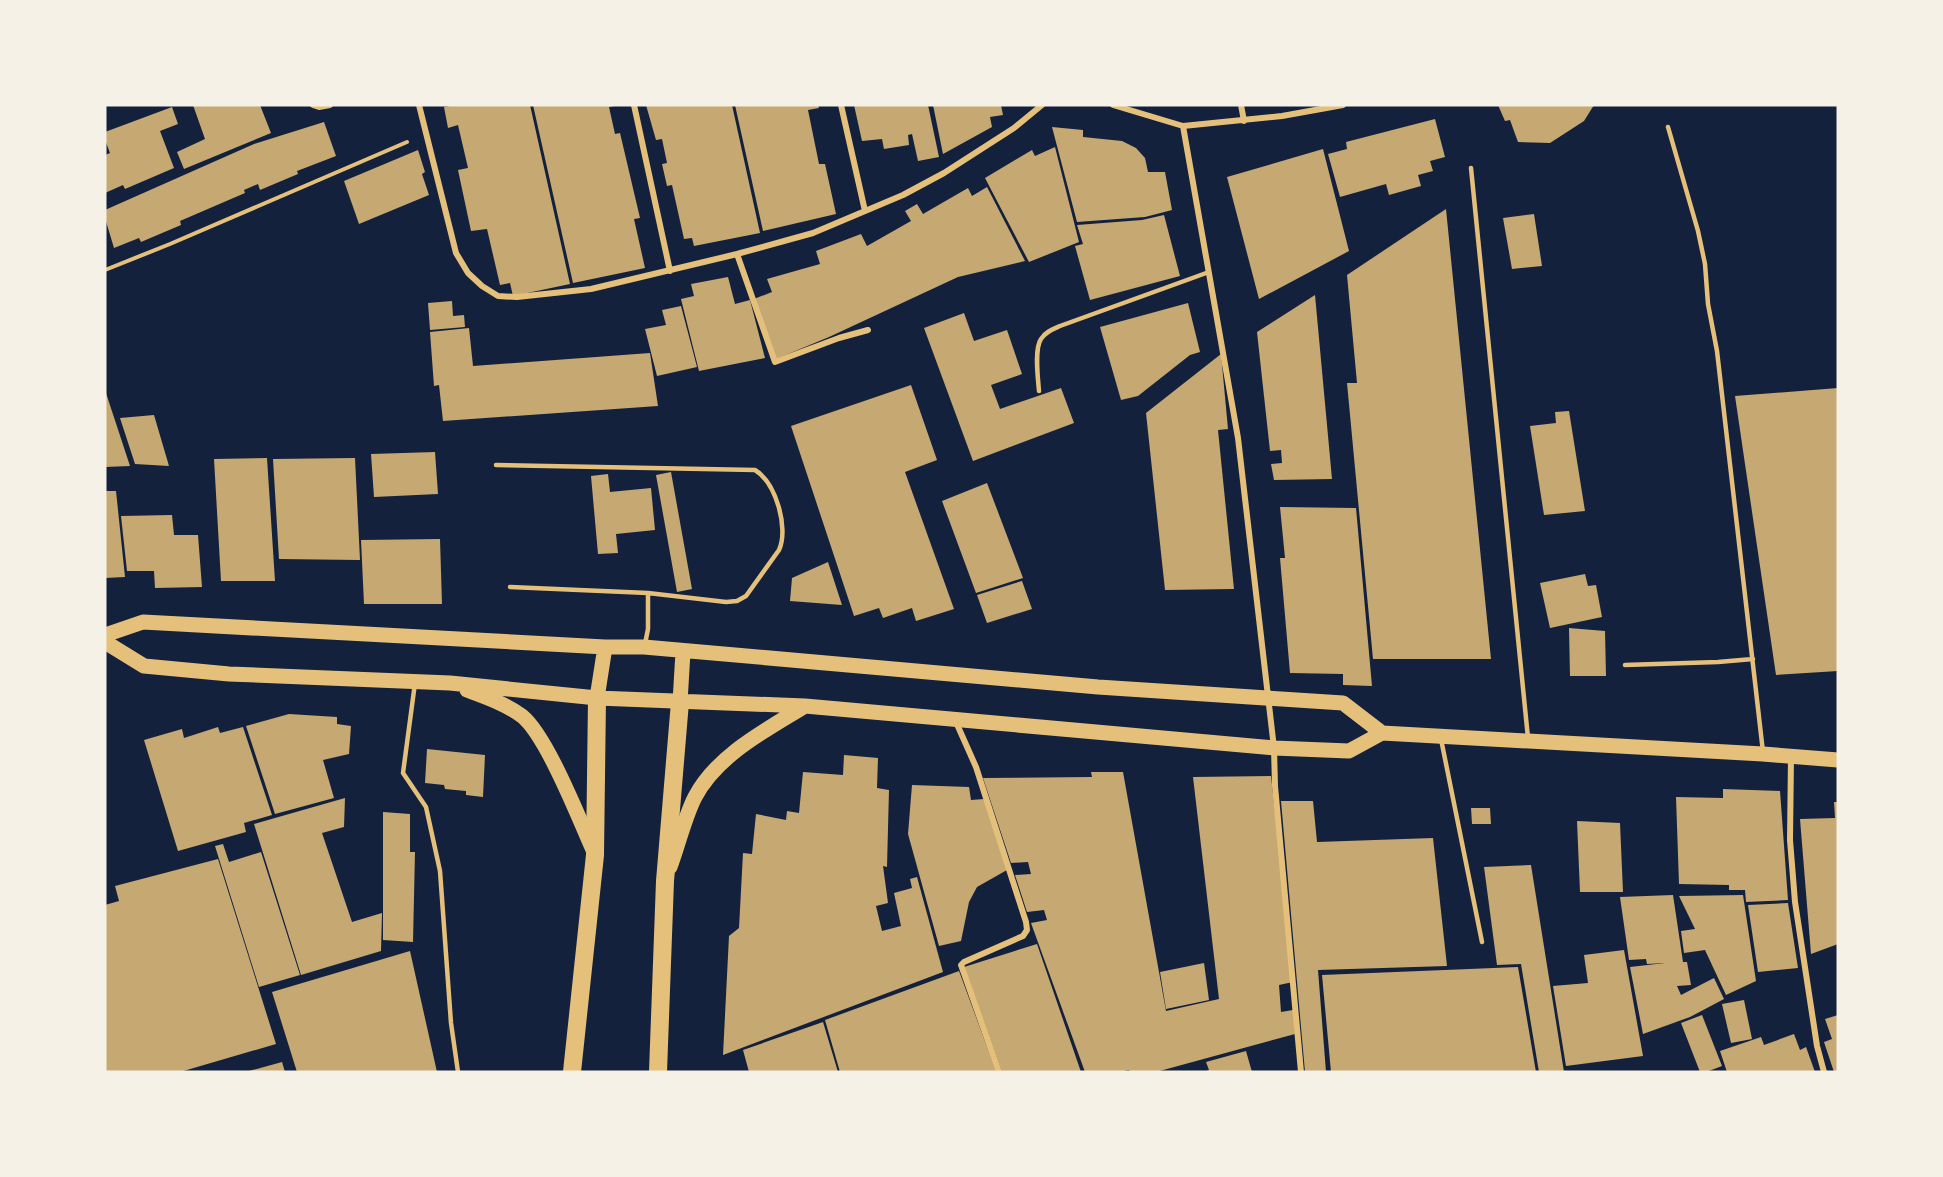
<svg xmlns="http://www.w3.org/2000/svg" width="1943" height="1177" viewBox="0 0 1943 1177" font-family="Inter,sans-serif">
<rect width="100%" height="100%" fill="#14213d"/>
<!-- building -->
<path fill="#c6a872" d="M193,105h67l11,28 -87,36 -7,-17 28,-13z
M455,105h75l40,179 -57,12 -3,-13 -10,2 -13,-56 -16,2 -13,-61 10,-2 -10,-43 -10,3 -4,-21z
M533,105h81v1l-5,1 6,27 5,-1 20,85 -6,1 11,49 -72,15z
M646,105h86l28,128 -66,13 -2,-8 -8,1 -12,-54 -5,1 -5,-22 5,-1 -5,-24 -6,1z
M735,105h83l1,3 -11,2 11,54h6l11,50 -73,17z
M854,105h74l11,52 -21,4 -6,-27 -4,1 1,10 -25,4 -2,-10 -20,2z
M933,105h68l2,10 -13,2 2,10 -49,27z
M1498,105h96l-10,16 -34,22 -32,-1 -8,-22 -5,1z
M172,107l6,17 -18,7 14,37 -49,21 -2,-4 -18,8v-38l5,-2 -5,-13v-8z
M1435,119l10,38 -15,4 3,10 -15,4 3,11 -32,9 -3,-11 -46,13 -12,-43 19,-5 -1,-7z
M324,122l12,34 -39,15 1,3 -38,16 -2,-6 -14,6 1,3 -65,28 1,4 -40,17 -2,-4 -25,10 -9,-30v-8l149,-66z
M1052,127l31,3v7l39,4 14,7 9,10 3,14h17l7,38 -27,7 -68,5z
M1055,147l24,95 -50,20 -44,-84 47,-28 3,6z
M1323,149l26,102 -90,48 -32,-122z
M418,150l7,22 -3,2 7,21 -70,29 -15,-43z
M987,187l38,74 -67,16 -129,60 -53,22 -22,-60 18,-7 -5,-13 53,-15 -4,-13 45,-17 6,12 44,-25 -6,-10 12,-7 6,10 45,-26 4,8z
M1446,209l45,450h-118l-26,-276h10l-10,-108z
M1534,214l8,52 -30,3 -9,-51z
M1164,215l16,61 -90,24 -15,-54 8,-2 -6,-19 65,-5z
M728,277l7,27 15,-4 15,58 -66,13 -18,-72 13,-3 -3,-12z
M1315,295l17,184 -58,1 -3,-16 11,-1 -1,-13 -11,1 -13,-119z
M452,301l1,15 11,-1 1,12 -35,3 -2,-27z
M1188,303l12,49 -10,3 -52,41 -17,4 -21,-73z
M681,306l16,61 -40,9 -12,-47 21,-4 -4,-15z
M964,313l10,28 33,-11 15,44 -31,11 9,24 61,-21 13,35 -101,38 -49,-133z
M469,328l4,38 177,-13 8,53 -215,15 -4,-36 -5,1 -4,-54z
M1221,354l7,75 -10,1 16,159 -69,1 -19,-177z
M911,385l26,75 -32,12 49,137 -38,12 -4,-13 -29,10 -4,-10 -25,8 -63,-190z
M1838,388v283l-62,4 -41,-279z
M105,390l25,76 -25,1z
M1569,411l16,100 -41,4 -14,-89 26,-3 -1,-11z
M154,415l15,51 -34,-2 -15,-46z
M435,452l3,42 -64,3 -3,-43z
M267,458l8,123h-54l-7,-122z
M355,458l5,102 -81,-1 -6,-100z
M671,472l21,117 -15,3 -21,-117z
M608,474l2,18 41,-4 4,42 -39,4 2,19 -20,1 -7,-78z
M987,483l36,95 -47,15 -34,-92z
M105,491h11l9,86 -20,1z
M1280,507l76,1 16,178 -29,-1v-11l-53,-1 -10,-115h5z
M172,515l2,20h24l4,52 -47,1 -1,-17h-27l-6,-55z
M440,539l2,65h-78l-3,-64z
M828,562l14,43 -52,-4 2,-23z
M1585,574l3,12 8,-1 6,32 -52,11 -10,-45z
M1022,581l10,28 -45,14 -10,-28z
M1569,628l36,3 1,45h-36z
M289,714l48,3v7l14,2 -2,28 -26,6 11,38 -59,16 -29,-88z
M218,727l2,6 23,-6 29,88 -28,8 2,9 -68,19 -34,-111 38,-11 2,9z
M427,749l58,6 -2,42 -17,-2v-4l-21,-2 -1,-4 -19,-2z
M844,755l34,3 -1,30 12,2 -2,77 -4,-1 5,37 -12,3 6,25 19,-5 -7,-33 18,-5 -2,-9 7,-2 26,95 -220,83 6,-119 10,-8 4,-75 9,1 4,-40 30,6 1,-9 12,2 4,-41 40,3z
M1091,772h32l43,239 53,-12 -26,-222 78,-1 22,206 -14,3 2,27 12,-2 2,24 -139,38h-26l-1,-2 -10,2h-34l-54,-149 16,-3 -3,-10 -17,2 -12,-37 16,-1 -3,-12 -17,1 -28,-85 109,-1z
M912,785l57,2 2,13 13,-1 23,71 -30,17 -8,15 -8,39 -22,5 -31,-112z
M1723,789l57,2 8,109 -42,2 -1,-12h-16v-5l-50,-1 -3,-87 47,1z
M345,798l-1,29 -22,6 30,89 30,-9 -1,38 -80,24 -47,-151z
M1281,801h32l4,41 116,-4 14,128 -129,4 8,102h-21z
M1834,802h4v142l-27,10 -11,-135 35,-1z
M1471,808h19l1,16h-19z
M383,812l27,2v38h5l-2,90 -30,-2z
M1577,821l43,2 3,69h-43z
M223,844l6,18 32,-10 39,123 -41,12 -44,-141z
M218,859l58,185 -96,28h-75v-167l14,-4 -4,-15z
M1531,865l33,207h-25l-18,-108 -24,1 -13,-98z
M1673,895l10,67h4l4,23 -14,1 4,9 33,-17 10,21 -34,18 -47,17 -13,-67 35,-4 -18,1 -1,-5 -17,1 -9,-63z
M1743,895l13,86 -30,14 -21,-45 -21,3 -3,-22 14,-2 -16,-33z
M1788,903l10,65 -40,4 -10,-67z
M1037,944l44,128h-79l-38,-105z
M1624,950l19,106 -77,10 -13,-80 35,-3 -4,-28z
M410,951l27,121h-140l-25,-80z
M1204,963l5,37 -43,9 -6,-37z
M1518,967l18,105h-205l-9,-97z
M959,971l37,100 -5,1h-151l-15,-52z
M1744,1000l8,39 -21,4 -9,-39z
M1702,1015l20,51 -16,6h-6l-19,-49z
M1838,1015v56l-4,1 -10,-30 8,-3 -7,-20z
M823,1022l15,50h-89l-6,-22z
M1794,1034l6,16 6,-3 9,25h-88l-7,-21 41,-14 3,8z
M1246,1051l6,21h-48l5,-2 -3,-8z
M282,1062l3,10h-36v-1z"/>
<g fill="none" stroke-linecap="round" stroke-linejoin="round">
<!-- path -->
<path stroke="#e5c07b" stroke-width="4" d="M105,270l65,-26 237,-102"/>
<!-- service -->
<path stroke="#e5c07b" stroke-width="4.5" d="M1668,127l30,104 7,33 3,40 9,47 46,401
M1471,168l57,570
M1039,391c-1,-13 -5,-42 2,-52 4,-7 12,-10 19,-13l149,-54
M496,465l259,5c21,13 34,58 24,80l-33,46 -9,5 -11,1 -78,-9 -138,-6
M645,644l3,-15v-36
M1625,665l93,-3 35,-3
M415,683l-12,90 23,34 14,64 11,152 7,49
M1441,739l41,203"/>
<!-- minor -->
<path stroke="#e5c07b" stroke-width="6" d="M313,105l6,2 11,-2
M419,105l37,148 12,20 14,13 16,10 19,1 74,-8 146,-35 76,-21 90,-38 41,-22 70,-45 28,-23
M634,105l36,166
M841,105l24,106
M1113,105l70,21 99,-10 61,-11
M1241,105l3,16
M1183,126l55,312 36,310 1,38 26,286
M737,254l38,108 64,-24 29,-8
M956,722l20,45 50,155 1,8 -4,6 -59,26 -3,3 38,107
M1791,757l-1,83 5,62 22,144 7,26"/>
<!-- primary -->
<path stroke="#e5c07b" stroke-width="15" d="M105,635l38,-13 462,25h39l454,40 245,16 39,30
M105,642l39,24 85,8 221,9 147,15 208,8 469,42 75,3 33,-18 381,21 75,6
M467,690c19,7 39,14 55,26 25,20 58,105 72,136
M597,698l8,-51
M680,702l3,-50
M670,867c8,-21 15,-51 25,-70 22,-42 71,-67 110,-91"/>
<!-- motorway -->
<path stroke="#e5c07b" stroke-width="18" d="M572,1072l23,-217 2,-157
M658,1072l7,-191 15,-179"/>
</g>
<!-- border -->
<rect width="1943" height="1177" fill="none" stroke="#f6f1e7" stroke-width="213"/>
</svg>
